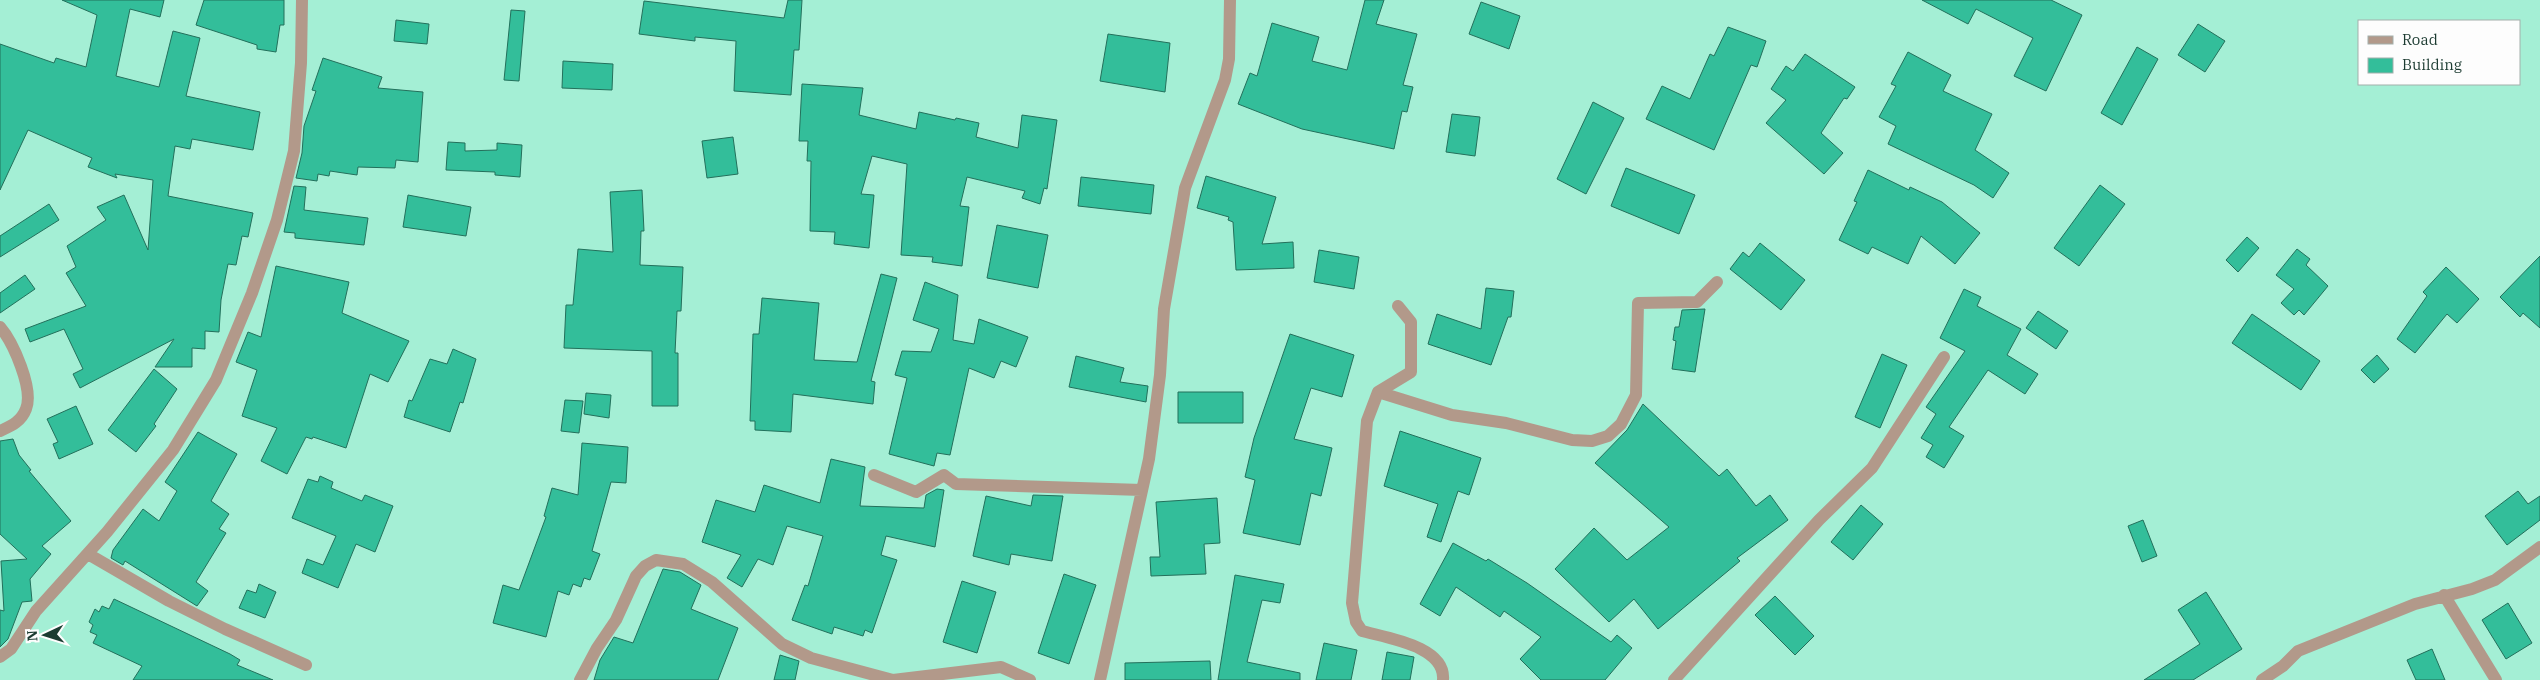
<svg xmlns="http://www.w3.org/2000/svg" width="2540" height="680" viewBox="0 0 2540 680" font-family="'IBM Plex Serif',serif">
<rect width="100%" height="100%" fill="#a4efd5"/>
<!-- building -->
<path fill="#33be9a" stroke="#23705b" d="M62,0h102l-4,17 -30,-8 -14,67 43,11 14,-56 27,7 -14,58 74,16 -7,38 -61,-11 -2,10 -15,-3 -7,50 85,17 -5,24 -6,-1 -6,29 -8,-1 -7,36 -2,32 -14,-1v18l-13,-1v19h-37l19,-28 -94,49 -7,-14 10,-5 -19,-40 -34,13 -5,-13 61,-23 -20,-33 10,-6 -9,-21 39,-26 -9,-13 27,-12 24,55 5,-70 -38,-6 2,4 -29,-11 4,-9 -64,-28 -28,60v-146l54,19 2,-5 30,9 11,-52z
M204,0h80v25h-4l-4,27 -19,-3v-4l-61,-20z
M788,0h14l-3,50h-5l-3,45 -57,-4 2,-50 -41,-4v4l-56,-7 5,-33 140,17z
M1365,0h19l-8,24 41,10 -14,51 10,2 -6,25 -5,-1 -8,38 -92,-20 -64,-25 12,-31 7,3 15,-53 47,14 -7,24 35,9z
M1922,0h129l31,15 -36,76 -32,-15 19,-38 -57,-29 -8,15z
M1481,2l39,14 -11,33 -40,-15z
M511,10l14,1 -6,70 -15,-1z
M396,20l33,4 -2,20 -33,-3z
M2198,24l27,17 -20,31 -27,-17z
M1728,27l38,14 -9,26 -6,-2 -37,85 -68,-31 16,-33 28,13 20,-45 4,2z
M1108,34l62,9 -5,49 -65,-11z
M2137,47l21,12 -36,66 -21,-12z
M1908,52l43,23 -8,16 49,23 -17,36 34,23 -16,25 -19,-13 -86,-41 8,-18 -17,-9 17,-31 -5,-2z
M1805,54l50,33 -8,12 -3,-1 -23,35 22,20 -19,21 -58,-51 20,-23 -15,-11 15,-23 7,5z
M323,58l59,19 -4,11 45,4 -5,70 -22,-2 -1,8 -37,-1 -1,8 -27,-4 -1,5 -11,-2 -1,7 -21,-3 6,-25 2,-27 12,-35 -4,-1z
M563,61l50,3 -1,26 -50,-2z
M802,84l61,4 -4,27 57,14 3,-17 36,8 1,-2 23,5 -3,14 42,11 4,-33 35,5 -10,69 -3,-1 -4,16 -18,-6 3,-7 -58,-14 -7,29 9,1 -7,59 -30,-4 1,-5 -32,-2 6,-91 -35,-8 -11,38 13,1 -5,53 -35,-4 1,-12 -25,-1 1,-70h-4l1,-20h-9z
M1593,102l31,16 -38,76 -29,-15z
M1452,114l28,3 -5,39 -29,-4z
M733,137l5,37 -31,4 -5,-37z
M448,142l17,1v8l32,-1v-7l25,2 -2,32 -25,-2v-3l-49,-2z
M1626,168l69,27 -16,39 -68,-28z
M1868,170l41,20 1,-3 32,15 38,31 -25,31 -34,-28 -13,28 -36,-17 -4,7 -29,-14 18,-38 -3,-1z
M1206,176l70,21 -14,47 31,-2 1,26 -58,2 -3,-48 -5,-2 1,-3 -32,-9z
M1081,177l73,8 -3,29 -73,-8z
M2100,185l25,19 -46,62 -25,-18z
M294,186l12,1 -2,23 64,8 -4,27 -69,-7v-5l-11,-1z
M642,190l2,41h-3l-1,34 43,2 -2,44h-4l-2,42h3v53h-26v-55l-88,-3 2,-43h7l5,-56 35,3 -3,-60z
M408,195l63,12 -5,29 -63,-9z
M49,204l10,16 -59,37v-21z
M997,225l51,10 -10,53 -51,-10z
M2247,237l12,11 -21,24 -12,-12z
M1760,243l45,37 -24,30 -51,-41 13,-17 6,5z
M2297,249l13,10 -4,6 22,21 -24,29 -5,-5 -5,5 -13,-12 13,-14 -18,-14z
M1319,250l40,7 -5,32 -40,-7z
M2540,256v72l-17,-15 -3,4 -20,-20z
M276,266l73,16 -7,31 67,28 -21,41 -18,-8 -24,74 -33,-11 -1,2 -6,-2 -19,37 -26,-13 16,-33 -35,-12 15,-46 -21,-8 12,-30 13,5z
M2446,267l33,32 -22,24 -10,-9 -32,39 -18,-14 30,-43 -4,-4z
M881,274l16,4 -26,103 4,1 -2,22 -80,-10 -2,38 -36,-2v-9h-5l3,-87h6l3,-36 57,5 -5,57 43,2z
M25,275l10,14 -35,24v-20z
M925,282l33,13 -5,45 21,4 5,-25 49,18 -12,30 -15,-6 -7,17 -25,-10 -19,87 -13,-2 -3,13 -45,-12 18,-76 -12,-3 7,-24 29,1 8,-23 -26,-9z
M1486,288l28,3 -3,26h-3l-17,48 -63,-21 9,-30 44,15z
M1964,289l17,8 -4,9 44,23 -14,26 31,19 -13,20 -37,-24 -39,57 15,9 -20,32 -18,-11 7,-12 -12,-7 15,-24 -10,-7 39,-56 -25,-13z
M1705,309l-10,63 -23,-3 4,-28 -3,-1 2,-13h4l3,-17z
M2038,311l30,20 -12,18 -30,-21z
M2252,314l68,47 -19,29 -69,-47z
M1290,334l64,21 -12,42 -31,-9 -17,51 38,9 -11,48 -10,-3 -11,52 -57,-12 12,-53 -10,-3 9,-39z
M453,349l23,10 -13,44 -3,-1 -10,30 -46,-15 5,-17 3,1 18,-42 17,5z
M1882,354l25,11 -27,63 -25,-11z
M2377,355l12,14 -15,14 -13,-13z
M1076,356l48,12 -4,14 28,4 -2,16 -77,-15z
M154,369l23,20 -23,35 2,2 -20,26 -28,-22z
M1178,392h65v31h-65z
M586,393l25,2 -2,23 -25,-4z
M565,400l18,1 -4,32 -18,-2z
M1643,404l76,72 8,-7 29,37 14,-11 18,25 -51,38 3,3 -82,68 -24,-30 -25,23 -54,-53 39,-41 33,32 42,-33 -74,-64 32,-33z
M76,406l17,38 -34,15 -6,-15 5,-2 -11,-23z
M1400,431l81,27 -12,37 -11,-4 -17,51 -14,-5 11,-33 -54,-18z
M198,432l39,22 -26,47 18,13 -10,15 7,4 -30,49 12,9 -11,15 -72,-45 -2,4 -12,-7 2,-8 30,-41 16,12 18,-30 -12,-9z
M13,439l6,16 12,15 -2,1 42,50 -29,25 9,8 -21,25 2,22 -10,1 -14,37 -8,8v-37l4,1 -3,-50 26,-2 -27,-25v-93z
M582,443l46,4 -2,36 -15,-1 -19,69 8,3 -10,26 -6,-2 -3,9 -8,-3 -4,11 -11,-4 -12,46 -53,-14 10,-38 16,5 27,-73 -2,-1 8,-28 26,7z
M831,459l34,8 -5,39 64,2 2,-13 11,-6 7,1 -9,57 -49,-11 -5,19 16,5 -25,73 -7,-3 -2,6 -29,-9 -2,7 -40,-14 13,-35 3,1 15,-50 -36,-10 -14,39 -15,-6 -16,28 -15,-9 14,-23 -39,-13 14,-42 39,12 9,-27 56,18z
M320,476l13,6 -2,6 31,13 3,-6 28,11 -18,46 -19,-8 -18,44 -36,-15 5,-14 16,6 13,-29 -44,-18 16,-39 10,3z
M2518,491l10,13 12,-8v24l-33,25 -22,-29z
M1033,495l30,1 -11,65 -41,-7 -2,11 -36,-9 13,-60 45,10z
M1217,498l3,45 -16,1 2,30 -55,2 -1,-19h10l-4,-55z
M1861,505l22,19 -30,36 -22,-18z
M2143,520l14,36 -15,6 -14,-36z
M1453,543l33,18 2,-2 39,24 84,59 6,-7 15,13 -27,32h-64l-21,-21 21,-22 -37,-26 -4,6 -44,-30 -16,29 -20,-12z
M663,569l17,3 21,13 -10,24 47,19 -20,52h-124l6,-20 14,-23 19,6z
M1064,574l32,11 -27,79 -31,-11z
M1235,575l49,9 -4,19 -18,-3 -15,62 53,11v7h-82z
M962,581l34,11 -19,61 -34,-11z
M259,584l17,8 -11,26 -26,-10 8,-18 9,3z
M2206,592l36,57 -49,31h-49l56,-36 -22,-34z
M1775,596l39,40 -19,19 -40,-40z
M114,599l116,55 10,6 -3,5 36,15h-140l9,-14 -49,-23 4,-8 -7,-3 3,-7 -4,-3 6,-13 4,3 3,-6 7,3z
M2508,603l24,40 -26,16 -24,-39z
M1324,643l33,7 -6,30h-35z
M2432,649l13,31h-29l-9,-20z
M1387,652l27,5 -4,23h-28z
M780,655l19,6 -4,19h-21z
M1210,661l1,19h-86v-17z"/>
<g fill="none" stroke-linecap="round" stroke-linejoin="round">
<!-- minor -->
<path stroke="#b2998a" stroke-width="12" d="M1398,306l13,16v50l-33,20 -11,29 -15,182 4,19 6,9c25,7 84,15 81,49
M0,327c13,15 34,62 26,82 -5,13 -15,17 -26,22
M1378,392l74,23 54,8 66,17 20,1 16,-5 13,-12 15,-29 2,-92 59,-1 20,-20
M874,475l42,17 28,-17 12,9 186,6
M88,554l81,47 56,28 81,36
M2444,595l52,85
M0,657l11,-8 25,-38 71,-79 66,-82 43,-70 36,-87 25,-73 17,-69 7,-88 1,-63
M580,680l17,-32 19,-28 20,-44 9,-10 11,-6 27,4 29,18 70,62 29,14 82,22 108,-13 29,13
M1100,680l49,-221 11,-84 4,-66 21,-121 40,-108 4,-21 1,-59
M1674,680l145,-160 53,-52 72,-111
M2262,680l21,-14 15,-15 117,-47 57,-15 23,-9 45,-33"/>
</g>
<!-- legend -->
<rect x="2358" y="20" width="162" height="65" fill="#fdfdfd" stroke="#a3afab"/>
<rect x="2368" y="36" width="25" height="8" fill="#b2998a" stroke="#a3afab"/>
<text x="2402" y="45" font-size="15" fill="#1c3b31">Road</text>
<rect x="2368" y="58" width="25" height="15" fill="#33be9a" stroke="#a3afab"/>
<text x="2402" y="70" font-size="15" fill="#1c3b31">Building</text>
<!-- north arrow -->
<g transform="translate(45 635) rotate(266)" stroke="#fdfdfd" stroke-width="4" paint-order="stroke">
<path d="M0-4L9 19L0 12L-9 19Z" fill="#1c3b31"/>
<text y="-8" font-size="14" font-weight="bold" text-anchor="middle" fill="#1c3b31">N</text>
</g>
</svg>
